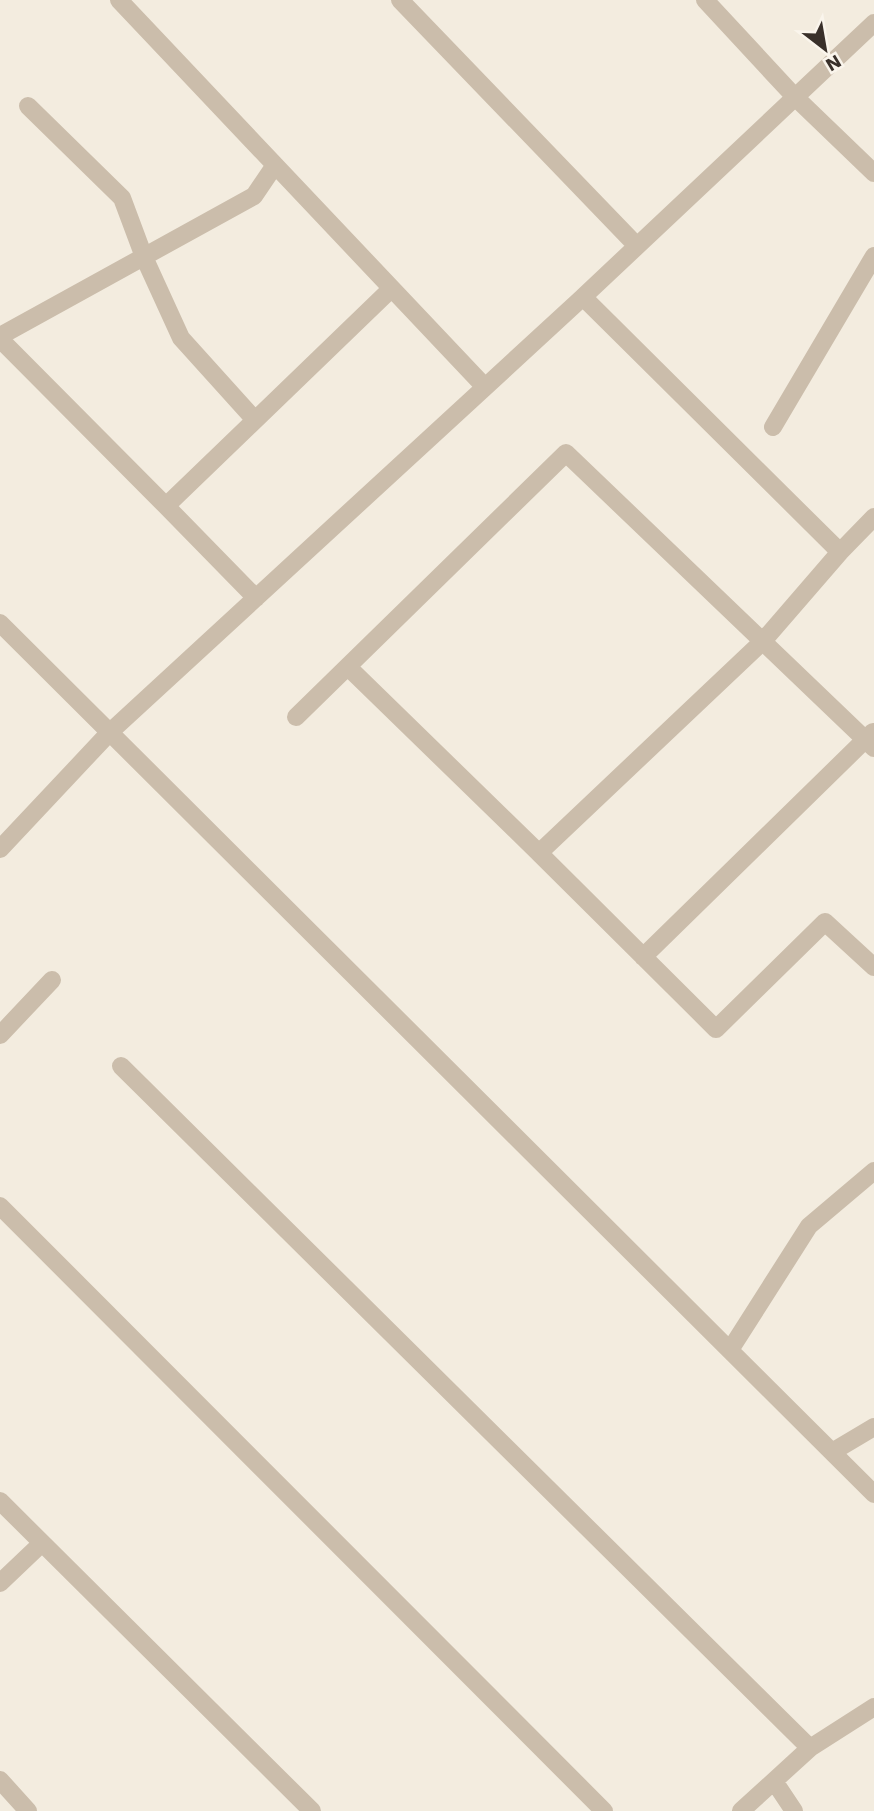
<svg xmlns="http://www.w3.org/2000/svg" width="874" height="1811" viewBox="0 0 874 1811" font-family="'Work Sans',sans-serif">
<rect width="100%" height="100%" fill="#f3ecdf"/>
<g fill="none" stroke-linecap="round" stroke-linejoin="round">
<!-- minor -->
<path stroke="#cbbdab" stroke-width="18" d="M119,0l366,387
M400,0l237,246
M705,0l90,97 79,76
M28,106l94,92 22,59 37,81 74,82
M583,297l291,-274
M0,336l254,-140 21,-31
M0,339l166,167 225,-217
M773,427l101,-171
M166,506l90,92
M840,552l-77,89 -224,212 177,176 109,-107 49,45
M0,623l874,871
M348,667l191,186
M296,717l270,-264 308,295
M0,849l109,-116 474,-436 257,255 34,-35
M643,957l230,-225
M0,1035l52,-55
M121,1066l689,682
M0,1206l604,605
M730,1350l79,-124 65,-55
M832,1452l42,-25
M0,1501l312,310
M0,1583l42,-40
M0,1780l28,31
M774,1781l20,30
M741,1811l69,-63 64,-41"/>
</g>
<!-- north arrow -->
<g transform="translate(825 49) rotate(149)" stroke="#faf5ec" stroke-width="5" paint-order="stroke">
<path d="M0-5L12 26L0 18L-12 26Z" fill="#39302a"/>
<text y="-10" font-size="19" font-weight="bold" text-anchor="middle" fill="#39302a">N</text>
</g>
</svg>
